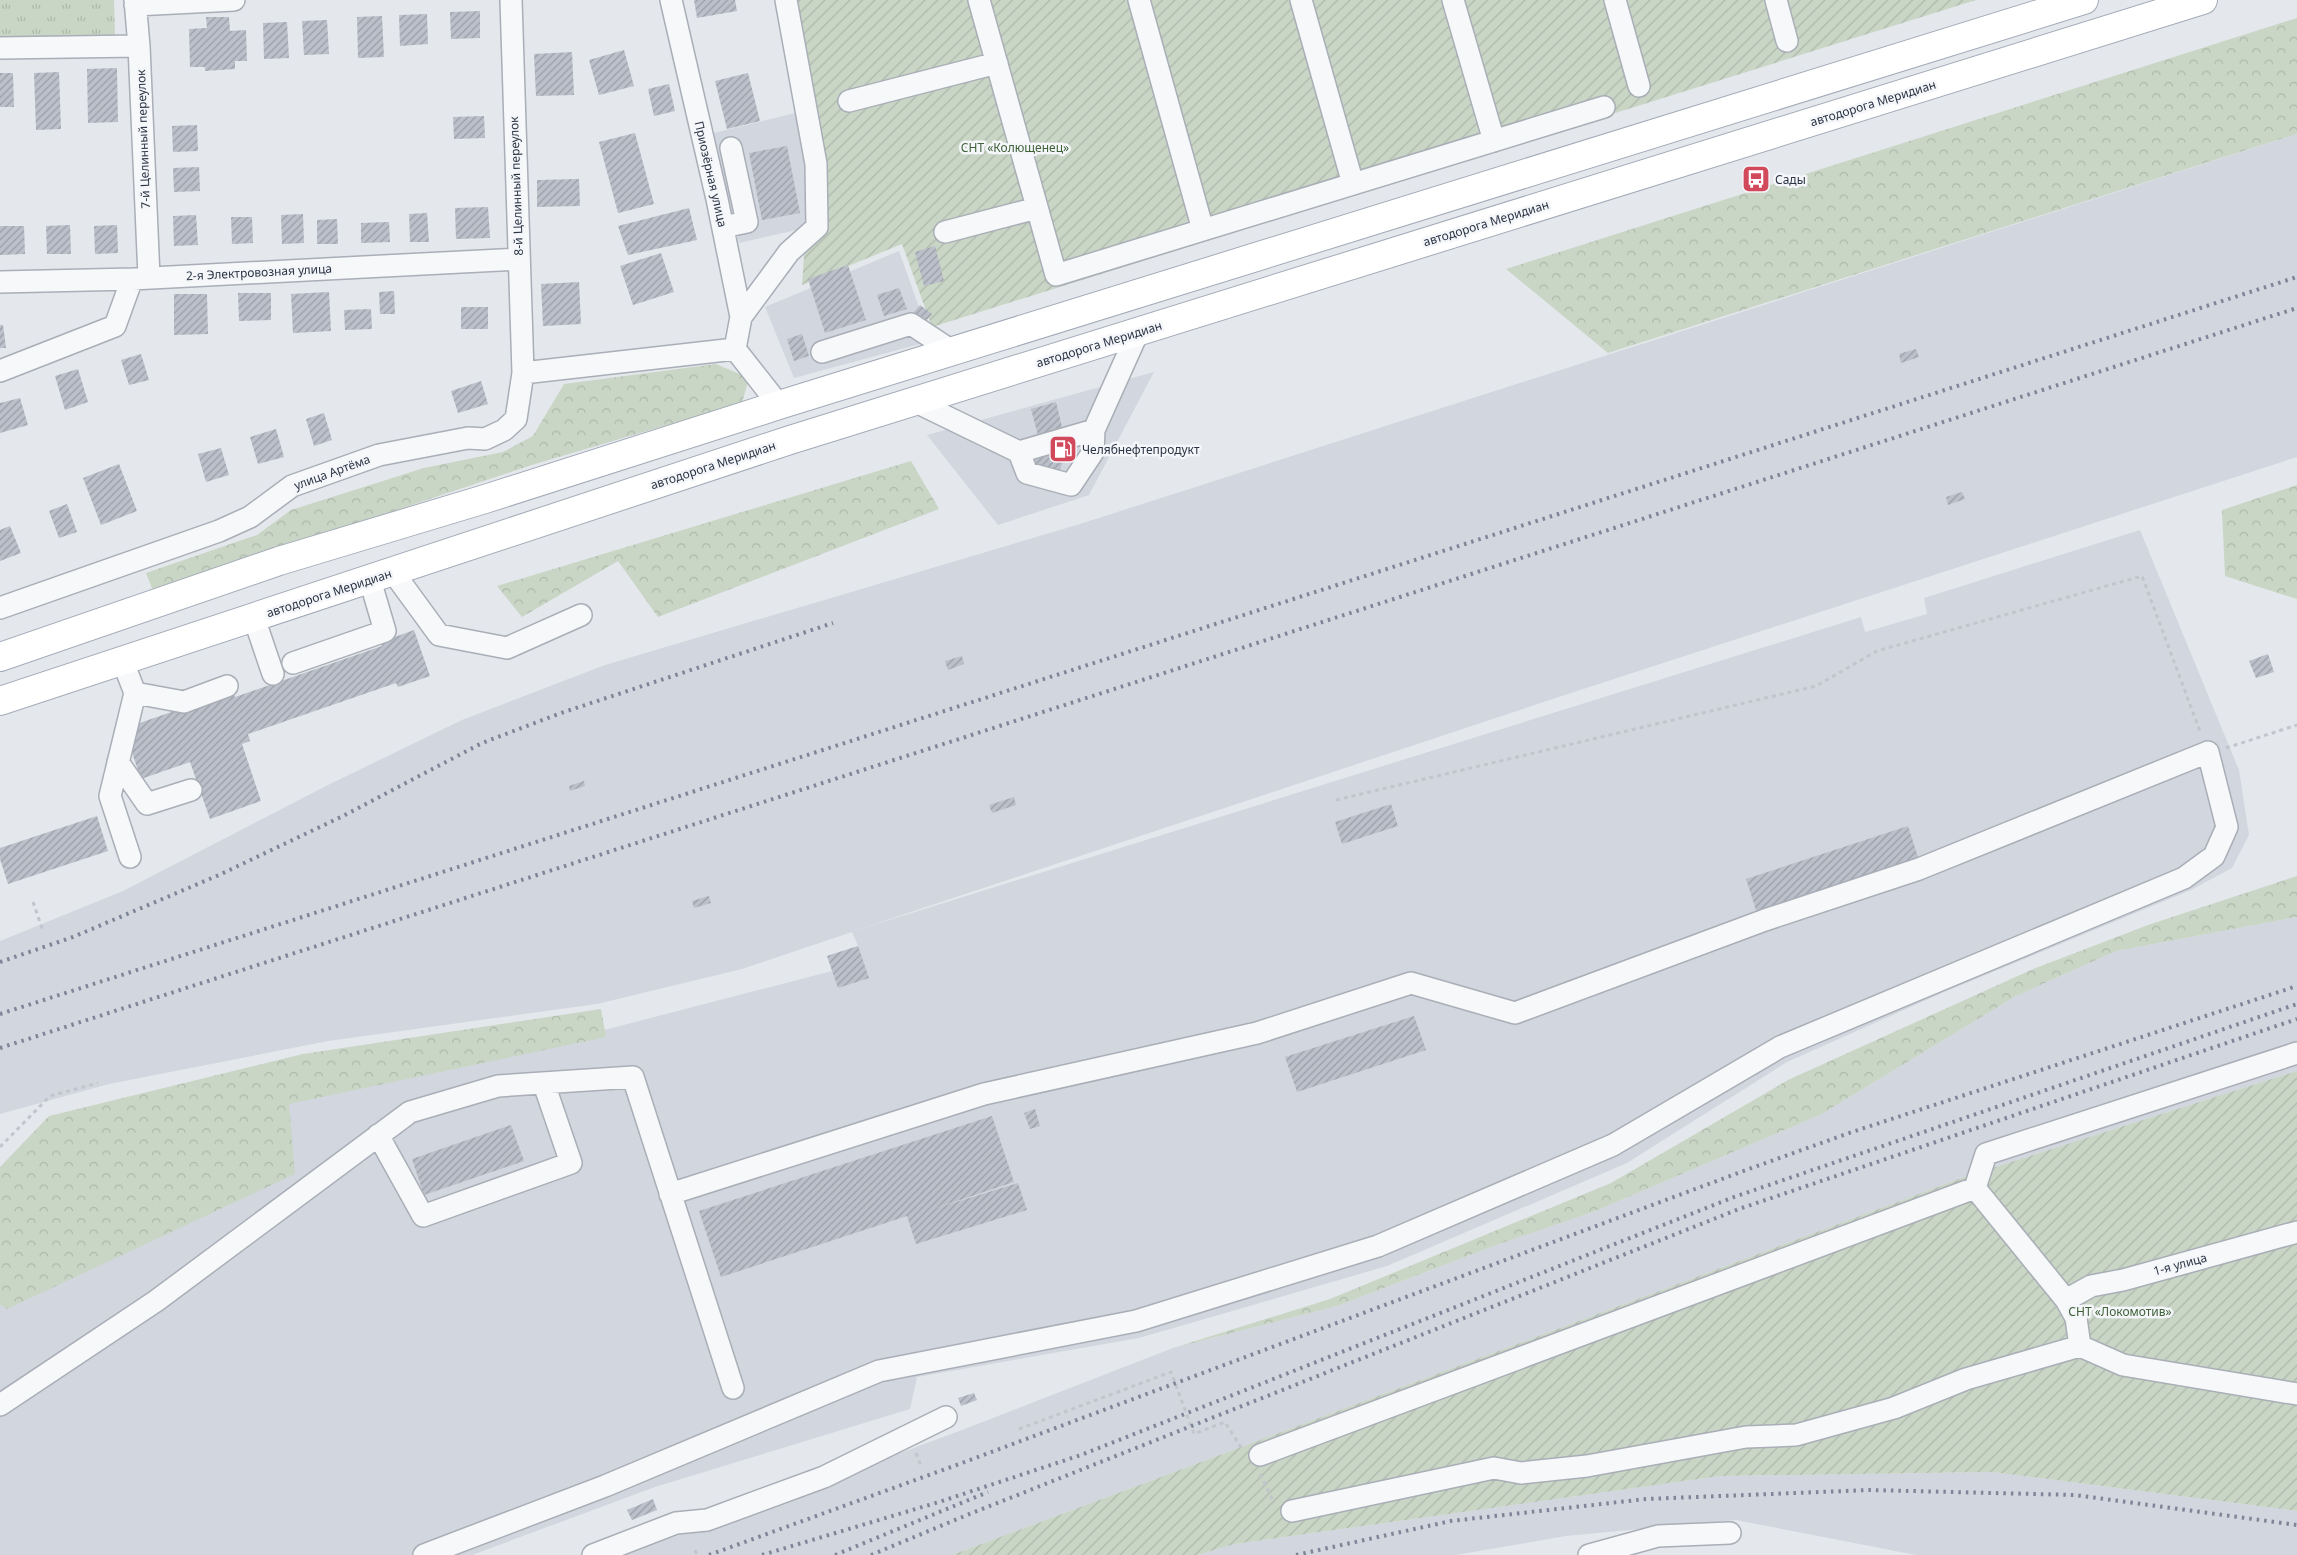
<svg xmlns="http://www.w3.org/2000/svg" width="2297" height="1555" viewBox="0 0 2297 1555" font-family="'Noto Sans',sans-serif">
<defs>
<pattern id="grass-tufts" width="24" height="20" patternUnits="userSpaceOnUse" patternTransform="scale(1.25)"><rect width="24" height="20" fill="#c9d6c5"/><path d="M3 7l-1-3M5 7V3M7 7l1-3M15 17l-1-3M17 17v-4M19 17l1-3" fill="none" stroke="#adb8ab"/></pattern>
<pattern id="forest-crowns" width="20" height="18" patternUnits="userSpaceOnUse" patternTransform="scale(1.25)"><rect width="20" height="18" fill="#c9d6c5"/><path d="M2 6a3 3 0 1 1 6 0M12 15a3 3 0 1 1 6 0" fill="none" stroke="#adb8ab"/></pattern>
<pattern id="garden-furrows" width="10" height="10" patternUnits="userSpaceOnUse" patternTransform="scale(1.25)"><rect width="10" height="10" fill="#c9d6c5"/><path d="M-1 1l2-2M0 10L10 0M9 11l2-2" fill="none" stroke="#adb8ab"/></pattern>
<pattern id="building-hatch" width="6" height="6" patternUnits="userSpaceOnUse" patternTransform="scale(1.25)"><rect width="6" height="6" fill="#bbc0ca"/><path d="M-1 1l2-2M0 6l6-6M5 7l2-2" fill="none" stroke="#989da6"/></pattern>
</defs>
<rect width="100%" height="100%" fill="#e4e7ec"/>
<!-- built -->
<path fill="#d2d6de" d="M799,112l11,61 -5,55 -66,15 -25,-110z
M2297,134v323l-720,234 -723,240 1007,-314 4,15 62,-18 -3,-16 216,-68 99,240 10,65 -17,33 -41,22 -249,103 -155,69 -160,101 -240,103 -248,72 -222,39 -7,32 -255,78 -183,68h-472v-354l287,-102 244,-50 301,-78 -5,-15 31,-10 -6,-14 -110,37 -145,35 -269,37 -219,43 -109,30v-173l123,-50 205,-106 134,-65 143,-55 475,-141z
M899,251l32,90 -137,37 -29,-71z
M1154,372l-65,123 -91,30 -71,-90z
M2297,917v154l-330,105 -1015,379h-327l337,-125 211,-82 164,-42 162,-62 94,-32 227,-97 196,-119 100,-45z
M1992,1472l305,39v44h-381l-180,-35 -170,16 -110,19h-259l38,-11 485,-68z"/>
<!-- grass -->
<path fill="url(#grass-tufts)" d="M0,0h114l1,36 -115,2z"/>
<!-- forest -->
<path fill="url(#forest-crowns)" d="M2297,18v116l-689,219 -102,-84z
M716,364l33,14 -7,25 -207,61 -382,127 -7,-18 111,-38 34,-25 133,-42 79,-16 30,-16 31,-52z
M911,461l28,48 -281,108 -40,-56 -96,56 -25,-31z
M2297,485v114l-72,-23 -3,-66z
M2297,876v41l-181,34 -100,45 -196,119 -227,97 -94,32 -162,62 -164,42 157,-49 281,-116 177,-103 243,-110 117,-45z
M601,1009l5,28 -317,67 6,70 -288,135 -7,-5v-137l49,-51 254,-62z"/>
<!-- garden -->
<path fill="url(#garden-furrows)" d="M779,0h1197l-1044,327 -30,-83 -100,41 8,-112z
M2297,1071v440l-305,-39 -272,4 -485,68 -38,11h-245l1015,-379z"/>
<!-- building -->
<path fill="url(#building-hatch)" d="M694,0h41l2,11 -40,7z
M480,11v27l-29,1 -1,-27z
M427,14l1,30 -28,2 -1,-31z
M382,16l2,41 -26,1 -1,-41z
M206,17h23l1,14 16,-1 1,31h-12v8l-30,2v-4h-15l-1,-38 18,-1z
M327,20l2,34 -25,1 -2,-34z
M287,22l2,36 -25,1 -1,-36z
M624,50l10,36 -35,9 -10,-35z
M572,52l2,43 -38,1 -2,-42z
M117,68l1,54 -30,1 -1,-54z
M59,72l2,57 -25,1 -2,-57z
M0,73h13l1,34h-14z
M748,73l12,48 -33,8 -12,-48z
M669,84l6,27 -21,5 -6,-27z
M484,116l1,22 -31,1 -1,-22z
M197,125l1,26 -25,1 -1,-26z
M635,133l19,71 -36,9 -19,-71z
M787,146l13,67 -38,7 -13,-67z
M199,167l1,24 -26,1 -1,-24z
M579,179l1,27 -43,1v-27z
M488,207l2,31 -34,1 -1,-31z
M689,208l8,32 -69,15 -10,-29z
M427,213l2,29h-19l-1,-28z
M303,214l1,29 -22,1 -1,-29z
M196,215l2,30 -24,1 -1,-30z
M231,217h21l1,26 -21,1z
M337,219l1,25h-21v-24z
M389,222l1,20 -29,1v-20z
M70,225l1,29h-24l-1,-28z
M117,225l1,28 -23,1 -1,-28z
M0,226h24l1,28 -25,1z
M935,246l9,35 -20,5 -9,-34z
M661,253l13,39 -41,13 -13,-39z
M848,265l18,55 -41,13 -17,-54z
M579,282l2,42 -38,2 -2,-42z
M899,288l8,21 -23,7 -7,-21z
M394,291l1,23h-15l-1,-22z
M329,292l2,39 -38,2 -2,-39z
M238,293h33v27l-32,1z
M174,294h33l1,40 -34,1z
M920,305l12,9 -7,8 -12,-9z
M461,307h27v22h-27z
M371,309l1,20 -27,1 -1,-20z
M0,325h3l3,23h-6z
M802,334l7,22 -15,5 -7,-22z
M1916,349l3,8 -18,6 -2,-9z
M141,354l8,26 -20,5 -8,-25z
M78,369l10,33 -23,8 -10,-34z
M481,381l7,23 -30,9 -7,-22z
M20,398l8,27 -28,8v-30z
M1056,402l8,33 13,13 -13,11 -13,33 -25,-9 13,-34 17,7 -7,-8 -9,-5 -9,-34z
M324,413l8,27 -18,6 -8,-27z
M276,429l8,28 -26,7 -8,-27z
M221,448l8,27 -23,7 -8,-28z
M119,464l18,47 -36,14 -18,-47z
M1962,492l3,7 -17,6 -2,-8z
M67,504l10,28 -18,6 -10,-27z
M10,526l11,27 -21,8v-31z
M414,630l16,46 -32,11 -2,-4 -148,51 2,7 -8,3 19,57 -51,18 -20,-57 -49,17 -15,-44 5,-9 101,-35 3,6 147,-51 -1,-4z
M2268,654l6,18 -18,6 -7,-17z
M962,656l2,8 -16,6 -3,-9z
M584,781l1,5 -15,5 -1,-5z
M1014,797l2,8 -24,8 -3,-8z
M1391,804l7,22 -56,18 -7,-22z
M97,816l11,35 -100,33 -8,-25v-11z
M1908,826l11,34 -162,53 -11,-34z
M709,896l2,7 -17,5 -2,-7z
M858,946l11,32 -31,10 -11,-32z
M1414,1016l12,34 -129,42 -12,-35z
M1035,1109l5,17 -10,3 -6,-16z
M992,1116l22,66 -84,28 88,-27 9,27 -111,34 -9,-28 -186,61 -22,-66z
M511,1125l13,36 -100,34 -12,-36z
M974,1393l3,7 -16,6 -3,-8z
M653,1499l4,11 -25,10 -5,-10z"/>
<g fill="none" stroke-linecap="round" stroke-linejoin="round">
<defs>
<path id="minor" d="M135,0l4,46 10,231
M671,0l46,199 24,118 -6,32
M979,0l77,275 548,-168
M1139,0l64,230
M1301,0l52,184
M1453,0l41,141
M1615,0l24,86
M1776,0l11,41
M135,5l99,-5
M0,48l139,-2
M849,101l148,-38
M723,227l24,-5 -16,-74
M945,232l92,-24
M0,282l132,-3 386,-20
M741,317l48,-65 28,-25 -1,-63 -30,-164
M822,352l89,-28 41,27
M0,371l115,-45 17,-47
M523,373l212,-24 44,56
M914,401l105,51 75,-22 44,-98
M1019,452l8,21 44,12 22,-33 1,-22
M393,572l46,63 68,13 74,-33
M0,608l219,-77 31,-14 42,-31 87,-31 89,-17 17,1 19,-9 12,-11 7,-46 -12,-373
M254,618l19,56
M123,662l12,31 49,9 43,-16
M293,663l92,-32 -15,-51
M118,762l29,42 44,-14
M130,857l-20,-61 25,-103
M378,1135l45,81 148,-53 -27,-79
M1975,1188l11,-34 311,-101
M2066,1300l25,-14 32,-6 174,-48
M0,1405l156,-104 254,-189 88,-26 135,-9 100,311
M1260,1455l715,-267 91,112 10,18 4,28
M1292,1511l202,-43 27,5 66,-7 159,-29 50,-2 98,-27 72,-29 114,-33 43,19 174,29
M424,1555l181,-69 274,-115 257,-50 242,-75 235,-101 167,-98 404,-169 30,-22 13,-29 -19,-75 -289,117 -154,51 -250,93 -104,-30 -154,50 -273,61 -314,100
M593,1555l83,-32 31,-3 117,-43 122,-60
M1589,1555l69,-19 72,-3"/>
<path id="major" d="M0,657l279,-96 206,-62 294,-94 1305,-405
M0,701l790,-261 1413,-440"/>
</defs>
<!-- minor casing -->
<use href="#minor" stroke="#a9aeb7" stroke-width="24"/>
<!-- major casing -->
<use href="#major" stroke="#a3abb8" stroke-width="30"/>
<!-- path -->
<path stroke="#c2c5cb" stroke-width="3" stroke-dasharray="4 4" stroke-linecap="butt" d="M2226,748l71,-23
M1336,800l480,-114 61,-35 265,-75 59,158
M33,902l10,29
M0,1147l50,-51 48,-13
M1019,1429l152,-57 23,62 31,-12 17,27
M916,1453l5,13
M1260,1474l14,29
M695,1550l2,5"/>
<!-- minor -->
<use href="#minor" stroke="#f7f8fa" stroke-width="21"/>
<!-- major -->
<use href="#major" stroke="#fff" stroke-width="28"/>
<!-- rail -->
<path stroke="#7d8696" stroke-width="4" stroke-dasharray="2.5 5" stroke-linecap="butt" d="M0,962l73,-25 146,-62 124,-59 139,-73 79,-30 272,-90
M0,1014l2297,-737
M0,1048l2297,-740
M709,1555l253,-92 784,-293 106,-38 445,-146
M762,1555l177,-53 142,-47 653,-258 563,-193
M835,1555l153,-63
M871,1555l96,-40 772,-306 558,-190
M1296,1555l155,-34 195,-22 224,-9 205,5 222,30"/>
</g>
<!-- icons -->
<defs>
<symbol id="bus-square" viewBox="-11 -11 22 22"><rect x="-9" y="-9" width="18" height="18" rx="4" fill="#d1495b" stroke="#f4f6f9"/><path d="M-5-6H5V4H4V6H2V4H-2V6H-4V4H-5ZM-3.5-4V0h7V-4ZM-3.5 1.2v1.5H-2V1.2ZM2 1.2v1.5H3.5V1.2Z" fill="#fff"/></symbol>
<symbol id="fuel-square" viewBox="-11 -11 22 22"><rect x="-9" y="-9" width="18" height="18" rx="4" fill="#d1495b" stroke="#f4f6f9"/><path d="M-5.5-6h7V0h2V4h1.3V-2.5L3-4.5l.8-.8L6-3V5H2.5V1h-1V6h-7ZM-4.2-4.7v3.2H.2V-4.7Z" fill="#fff"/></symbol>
</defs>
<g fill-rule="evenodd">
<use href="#bus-square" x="1740" y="163" width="32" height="32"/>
<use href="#fuel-square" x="1047" y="433" width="32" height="32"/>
</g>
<g text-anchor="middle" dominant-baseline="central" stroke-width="5" stroke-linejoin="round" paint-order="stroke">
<!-- street labels -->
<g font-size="12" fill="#2b3445" stroke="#f4f6f9">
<text transform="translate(1873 103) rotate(-17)">автодорога Меридиан</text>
<text transform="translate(143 139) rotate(-92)">7-й Целинный переулок</text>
<text transform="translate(711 174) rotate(77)">Приозёрная улица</text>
<text transform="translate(516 186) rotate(-92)">8-й Целинный переулок</text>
<text transform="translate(1486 223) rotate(-17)">автодорога Меридиан</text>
<text transform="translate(259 272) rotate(-3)">2-я Электровозная улица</text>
<text transform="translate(1099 344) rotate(-17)">автодорога Меридиан</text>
<text transform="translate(713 465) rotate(-18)">автодорога Меридиан</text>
<text transform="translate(332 472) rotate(-20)">улица Артёма</text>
<text transform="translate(329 593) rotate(-18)">автодорога Меридиан</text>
<text transform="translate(2180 1264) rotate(-15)">1-я улица</text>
</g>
<!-- park labels -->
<g font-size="12" fill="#3f6138" stroke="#f4f6f9">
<text x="1015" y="147">СНТ «Колющенец»</text>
<text x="2120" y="1311">СНТ «Локомотив»</text>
</g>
<!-- poi labels -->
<g font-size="12" fill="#2b3445" stroke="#f4f6f9" text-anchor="start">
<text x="1775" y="179">Сады</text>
<text x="1082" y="449">Челябнефтепродукт</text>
</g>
</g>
</svg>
